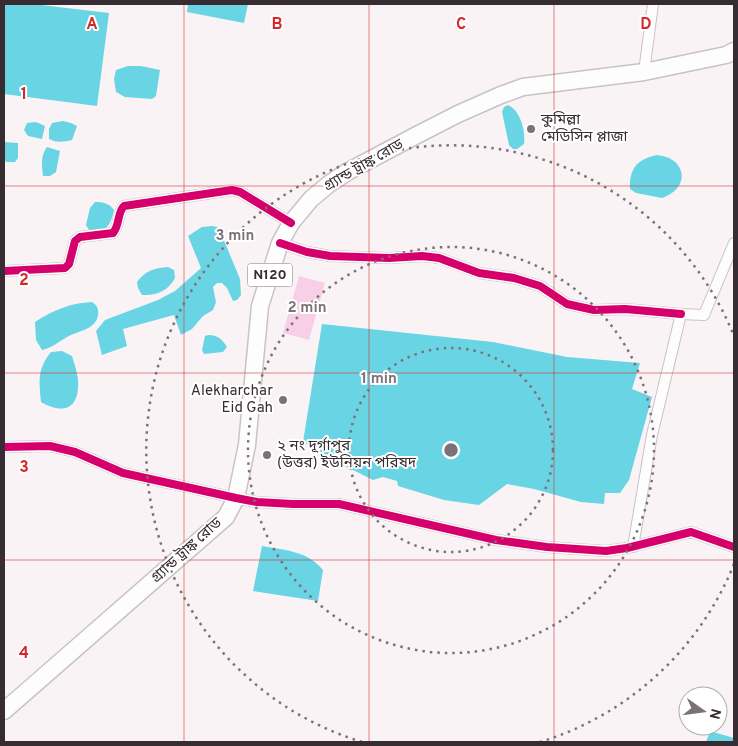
<svg xmlns="http://www.w3.org/2000/svg" width="738" height="746" viewBox="0 0 738 746" font-family="Overpass,'Noto Sans Bengali',sans-serif">
<rect width="100%" height="100%" fill="#f9f3f6"/>
<!-- green -->
<path fill="#f7cfe6" d="M299,276l26,7 -16,57 -26,-7z"/>
<!-- water -->
<path fill="#69d4e3" d="M4,4h29l76,9 -12,93 -93,-12z
M188,4h60l-4,19 -57,-11z
M128,66h13l19,4 -4,26 -4,3 -27,-2 -9,-5 -2,-13 2,-9z
M508,105c12,5 18,26 16,39l-7,5h-4l-4,-4 -7,-33 2,-5z
M63,121l8,2 6,3 -5,14c-9,2 -15,3 -23,-1v-10l3,-6z
M36,122l9,4 -3,13 -14,-3 -4,-6 3,-7z
M4,142l14,1v15l-3,4h-9l-2,-4z
M47,147l13,4 -4,21 -6,4h-7c-1,-11 -3,-19 4,-29z
M657,155c30,3 34,33 5,43l-26,-5 -6,-4c-1,-20 7,-30 27,-34z
M95,202c8,0 14,1 19,8 -3,15 -8,24 -25,20l-3,-5 4,-17z
M212,226l11,2v10l17,41 1,16 -4,5 -4,1 -6,-13 -5,-5h-5l-4,4 3,15 -3,8 -10,6 -11,13 -11,6 -7,-20 -51,14 4,17 -25,9 -6,-24 9,-11 53,-20 17,-9 26,-23 -13,-32 14,-9z
M168,267l6,3 1,8c-7,13 -19,18 -33,17l-4,-7 -1,-6c8,-11 17,-14 31,-15z
M92,302c5,3 7,7 6,13 -2,15 -21,16 -31,22 -9,5 -15,11 -25,13l-6,-10 -1,-18c18,-12 36,-19 57,-20z
M322,324l171,18 74,15 73,6 -8,26 20,8 -23,83 -9,13h-15l-1,11 -23,-2 -47,-13 -27,-5 -28,21 -35,-5 -46,-14 -1,-5 -14,-4 -10,3 -34,-17 -36,-21z
M208,335c10,0 14,4 19,12l-4,5 -19,2 -2,-4 3,-14z
M62,351l10,5c3,10 7,21 6,31 -1,26 -20,25 -37,15 -2,-21 -4,-33 10,-50z
M262,546c22,4 46,5 61,24l-5,31 -65,-10z
M710,731l24,7v4h-28z"/>
<g fill="none" stroke-linecap="round" stroke-linejoin="round">
<defs>
<path id="minor" d="M644,72l9,-68
M280,243l27,9 23,4 59,2 33,-2 17,2 40,15 35,5 26,8 27,18 27,6 31,-1 56,5
M4,271l61,-3 4,-4 6,-23 5,-4 33,-4c7,-8 4,-20 11,-27l108,-16 8,2 51,31
M4,447l46,-1 25,6 48,21 113,25 21,4 36,2h46l157,36 51,7 59,4 21,-3 64,-16 43,15
M633,547l19,-112 29,-121 23,1 30,-72"/>
<path id="trunk" d="M4,711l222,-194 10,-19 11,-53 13,-139 20,-63 11,-20 20,-24 18,-15 18,-12 68,-36 43,-22 43,-19 22,-8 121,-15 82,-17 8,-4"/>
</defs>
<!-- minor casing -->
<use href="#minor" stroke="#c9c2c6" stroke-width="12"/>
<!-- trunk casing -->
<use href="#trunk" stroke="#c9c2c6" stroke-width="19"/>
<!-- minor -->
<use href="#minor" stroke="#fefdfe" stroke-width="10"/>
<!-- trunk -->
<use href="#trunk" stroke="#fefdfe" stroke-width="16"/>
<defs>
<path id="cycleway" d="M280,243l27,9 23,4 59,2 33,-2 17,2 40,15 35,5 26,8 27,18 27,6 31,-1 56,5
M4,271l61,-3 4,-4 6,-23 5,-4 33,-4c7,-8 4,-20 11,-27l108,-16 8,2 51,31
M4,447l46,-1 25,6 48,21 113,25 21,4 36,2h46l157,36 51,7 59,4 21,-3 64,-16 43,15"/>
</defs>
<!-- cycleway casing -->
<use href="#cycleway" stroke="#fff" stroke-width="11"/>
<!-- cycleway -->
<use href="#cycleway" stroke="#d6006c" stroke-width="8"/>
</g>
<!-- grid -->
<path fill="none" stroke="#d62828" stroke-width="1" stroke-opacity="0.55" d="M184,4v738M369,4v738M554,4v738M4,186h730M4,373h730M4,560h730"/>
<!-- distance rings -->
<g fill="none" stroke="#7b7277" stroke-width="2.5" stroke-dasharray="2.5 5">
<circle cx="451" cy="450" r="102"/>
<circle cx="451" cy="450" r="203"/>
<path d="M734 564A305 305 0 0 1 540 742M362 742A305 305 0 1 1 734 336"/>
</g>
<!-- markers -->
<g fill="#7b7277" stroke="#fff" stroke-width="2">
<circle cx="531" cy="129" r="5"/>
<circle cx="283" cy="400" r="5"/>
<circle cx="267" cy="455" r="5"/>
</g>
<g text-anchor="middle" dominant-baseline="central" stroke-width="4" stroke-linejoin="round" paint-order="stroke">
<!-- shield labels -->
<rect fill="#fff" stroke="#736b70" stroke-width="1" x="247.5" y="263.5" width="45" height="23" rx="4"/>
<g font-size="14" font-weight="bold" fill="#372c32">
<text x="270" y="275">N120</text>
</g>
<!-- poi labels -->
<g font-size="15" fill="#372c32" stroke="#fff" text-anchor="start">
<text x="541" y="120">কুমিল্লা<tspan x="541" dy="17">মেডিসিন প্লাজা</tspan></text>
<text x="273" y="391" text-anchor="end">Alekharchar<tspan x="273" dy="17">Eid Gah</tspan></text>
<text x="277" y="446">২ নং দূর্গাপুর<tspan x="277" dy="17">(উত্তর) ইউনিয়ন পরিষদ</tspan></text>
</g>
<!-- street labels -->
<g font-size="15" fill="#372c32" stroke="#fff">
<text transform="translate(364 166) rotate(-30)">গ্র্যান্ড ট্রাঙ্ক রোড</text>
<text transform="translate(187 551) rotate(-42)">গ্র্যান্ড ট্রাঙ্ক রোড</text>
</g>
</g>
<g font-size="16" text-anchor="middle" font-weight="bold" fill="#d62828" stroke="#fff" stroke-width="4" stroke-linejoin="round" paint-order="stroke">
<text x="92" y="29">A</text>
<text x="277" y="29">B</text>
<text x="461" y="29">C</text>
<text x="646" y="29">D</text>
<text x="24" y="99">1</text>
<text x="24" y="285">2</text>
<text x="24" y="472">3</text>
<text x="24" y="658">4</text>
</g>
<circle cx="451" cy="450" r="8" fill="#7b7277" stroke="#fff" stroke-width="2.5"/>
<g font-size="15" text-anchor="middle" font-weight="bold" fill="#7b7277" stroke="#fff" stroke-width="4" stroke-linejoin="round" paint-order="stroke">
<text x="235" y="240">3 min</text>
<text x="307" y="312">2 min</text>
<text x="379" y="383">1 min</text>
</g>
<!-- border -->
<rect width="738" height="746" fill="none" stroke="#372c32" stroke-width="10"/>
<!-- north arrow -->
<g transform="translate(703 711) rotate(104)"><circle r="24" fill="#ffffff" stroke="#afabad"/>
<path d="M0-4L9 19L0 12L-9 19Z" fill="#7b7277"/>
<text y="-8" font-size="14" font-weight="bold" text-anchor="middle" fill="#372c32">N</text>
</g>
</svg>
